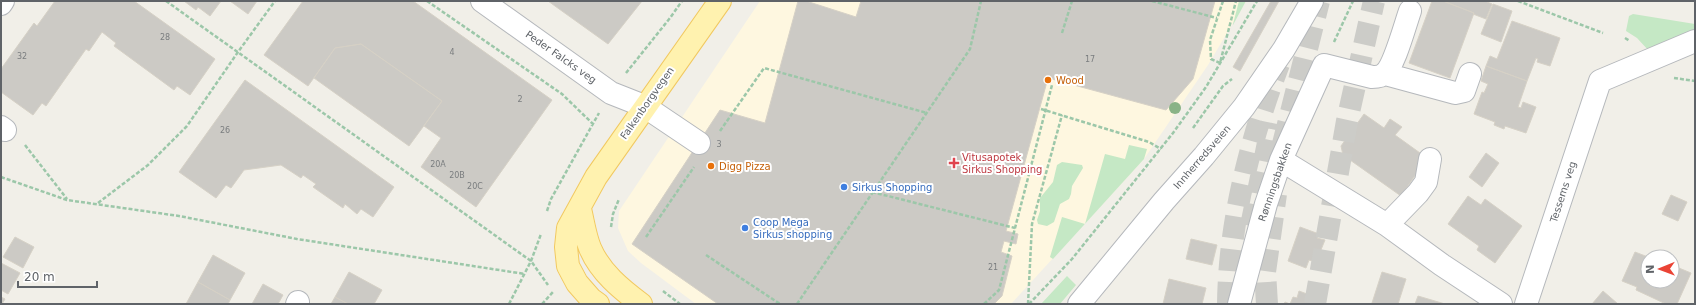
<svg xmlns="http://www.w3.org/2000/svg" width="1696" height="305" viewBox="0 0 1696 305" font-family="'DejaVu Sans',sans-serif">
<rect width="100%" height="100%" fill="#f1efe8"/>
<!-- commercial -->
<path fill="#fef7e0" d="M760,1h486l-38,64 -64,94 -133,145h-315l-55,-41 -13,-12 -10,-23 1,-17z"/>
<!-- green -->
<path fill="#c5e8c5" d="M1239,1h7l-13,24v-1z
M1633,14l62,10v7l-46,20 -12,-13 -11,-7 3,-15z
M1129,145l18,4 -3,10 -91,100 -3,-2 12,-40 23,7 20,-70 20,5z
M1062,162l20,3 1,3 -11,18 -1,8 -2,5 -9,5 -6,18 -7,4 -9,-2 -1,-4 3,-9v-13l13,-16 4,-17z
M1067,276l9,9 -16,19h-19z"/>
<!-- building -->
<path fill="#cccac5" stroke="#d6d1c6" d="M55,1h79l81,58 -25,36 -13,-9 -3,4 -60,-44 2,-3 -14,-11 -13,19 -3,-2 -40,57 -4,-3 -9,12 -32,-23v-23l33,-46 3,3z
M184,1h37l-11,15 -12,-9 -2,3z
M230,1h27l-9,13z
M303,1h110l139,99 -76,107 -55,-40 20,-29 -17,-12 18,-25 -81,-57 -26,4 -27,38 -44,-31z
M548,1h94l-34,43z
M798,1h8l50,16 5,-16h354l-22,78 -27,31 -118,-32 -42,153 12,3 -2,10 -12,-3 -3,11 11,4 -10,40 -8,8h-276l-86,-60 88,-134 45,13z
M1271,1h8l-39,70 -7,-4z
M1432,1h11l31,12 -24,65 -41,-15z
M1443,1h42l7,3 -6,15 -13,-5 1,-1z
M1493,4l19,7 -11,31 -20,-8z
M1512,21l48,17 -10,28 -13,-4 1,-3 -2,-1 -9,23 -41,-15 4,-10 7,3z
M361,44l81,57 -33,45 -95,-68 21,-30z
M1486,66l41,15 -9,26 3,1 2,-6 13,5 -10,26 -21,-7 -1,3 -10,-4 1,-3 -21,-8 8,-22 2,1 4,-9 -7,-3z
M245,80l149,107 -21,30 -12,-8 -4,5 -12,-10 -2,4 -30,-21 3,-3 -13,-9 -2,3 -20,-13 -37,5 -13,18 -5,-3 -10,13 -37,-26z
M1364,114l20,14 6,-9 12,8 -7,8 32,23 -26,38 -58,-41 -2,-9z
M1486,153l13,10 -17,24 -13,-10z
M1671,195l16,7 -9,19 -16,-7z
M1468,196l13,9 4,-6 37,27 -27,37 -18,-13 2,-4 -31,-22z
M1300,227l19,7 -2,4 8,2 -9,22 -7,-2 -3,8 -18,-7z
M15,237l19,10 -11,21 -20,-11z
M1191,239l26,6 -5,20 -26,-6z
M1635,252l13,5v24h24v-23l5,2 -3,6 17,7 -14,31h-11l-30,-14 1,-3 -15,-6z
M213,255l32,18 -15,27 -32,-18z
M1,263l19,10 -12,21 -7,-4z
M349,272l33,18 -8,14h-26l-13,-7z
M1382,272l24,7 -8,25 -26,-1z
M1169,279l37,9 -4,16h-39z
M198,282l32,18 -2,4h-42z
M263,284l20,11 -5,9h-26z
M1308,290l12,4 -1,3 6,3 -1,4h-40l1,-2 5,2 3,-7 4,1 2,-7 8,3z
M1603,291l15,13h-26z
M1418,296l27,8h-30z
M1,297l4,2 -3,5h-1z
M335,297l13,7h-17z"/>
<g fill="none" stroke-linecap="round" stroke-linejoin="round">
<!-- highway-tunnel -->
<path stroke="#ccccc8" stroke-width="22" stroke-dasharray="22 11" stroke-linecap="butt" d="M1283,144l36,-143
M1251,226l21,-103
M1228,304c1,-82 22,-164 51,-240
M1267,304l-2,-32 11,-78
M1315,304l32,-183 27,-120"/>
<defs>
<path id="minor" d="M482,1l129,92 33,13 55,37
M1,4l2,-3
M1385,74l70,19 9,-2 6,-17
M1,127l4,3
M1281,160l106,65 55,40 59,39
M1387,225l31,-32 8,-11 4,-23
M297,304l1,-2
M1079,304l85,-103 40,-45 40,-49 40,-58 28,-48
M1239,304l27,-100 15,-44 43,-95 48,12c4,0 9,0 12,-3 10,-7 21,-49 26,-63
M1526,304l74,-223 95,-40"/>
<path id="major" d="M580,209c3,12 5,27 10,39 10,24 31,41 51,56
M598,304l-7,-5 -14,-16 -9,-17 -2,-19 2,-19 28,-51 124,-176"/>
</defs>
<!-- minor casing -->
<use href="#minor" stroke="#b5b8bc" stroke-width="24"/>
<!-- major casing -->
<use href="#major" stroke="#f2c960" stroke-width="24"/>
<!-- path -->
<path stroke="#9cc7a9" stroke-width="2.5" stroke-dasharray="4 2" stroke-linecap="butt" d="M166,1l365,260 17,24
M427,1l135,93 31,30
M1152,1l65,17
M1223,1l-13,39 1,19 9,4 16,-62
M1518,1l85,32
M1062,33l10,-32
M1625,38l5,3
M1334,42l19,-41
M626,73l44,-55 12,-17
M1674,78l21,3
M1041,109l108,33 12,7
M1193,128l30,-42 9,-7
M720,131l44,-63 163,45
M25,145l42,54
M1,177l66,23 112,16 118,23 228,35
M872,192l143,36
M98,203l50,-38 39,-39 51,-74 37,-51
M547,211l4,-12 48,-86
M611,227l2,-13 6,-15
M646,237l48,-70
M706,255l74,49
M663,291l17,13
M509,304l22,-43 10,-27
M542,304l11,-12
M797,304l173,-255 11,-48
M984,304l15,-14 53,-205
M1028,304l4,-80 30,-109
M1029,304l43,-45 101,-126 33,-46 51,-86"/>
<!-- minor -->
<use href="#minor" stroke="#fff" stroke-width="22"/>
<!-- major -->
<use href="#major" stroke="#fff2af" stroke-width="22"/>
</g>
<!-- trees -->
<circle fill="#89b387" cx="1175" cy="108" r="6"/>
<!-- markers -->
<g fill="#e8710a" stroke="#fff" stroke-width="1.5">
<circle cx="1048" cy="80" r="4"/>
<circle cx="711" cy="166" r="4"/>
</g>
<path fill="#e0444e" stroke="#fff" stroke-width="1.5" d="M952 157h4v4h4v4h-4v4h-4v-4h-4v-4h4z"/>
<g fill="#3f7fe0" stroke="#fff" stroke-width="1.5">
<circle cx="844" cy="187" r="4"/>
<circle cx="745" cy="228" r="4"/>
</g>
<g text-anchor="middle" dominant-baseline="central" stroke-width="4" stroke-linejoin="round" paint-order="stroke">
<!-- number labels -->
<g font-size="8" fill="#7a7d7f">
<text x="165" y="37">28</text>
<text x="452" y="52">4</text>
<text x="22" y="56">32</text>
<text x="1090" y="59">17</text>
<text x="520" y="99">2</text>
<text x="225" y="130">26</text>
<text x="719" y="144">3</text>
<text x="438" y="164">20A</text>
<text x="457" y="175">20B</text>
<text x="475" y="186">20C</text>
<text x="993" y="267">21</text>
</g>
<!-- street labels -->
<g font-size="10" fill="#5f6368" stroke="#fff">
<text transform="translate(561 57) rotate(35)">Peder Falcks veg</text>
<text transform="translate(647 103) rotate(-55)">Falkenborgvegen</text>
<text transform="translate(1202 157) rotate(-49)">Innherredsveien</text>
<text transform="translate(1275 182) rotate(-71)">Rønningsbakken</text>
<text transform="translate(1563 192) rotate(-72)">Tessems veg</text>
</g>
<!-- food labels -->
<g font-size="10" fill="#c56008" stroke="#fff" text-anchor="start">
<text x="1056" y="80">Wood</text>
<text x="719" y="166">Digg Pizza</text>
</g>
<!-- health labels -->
<g font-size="10" fill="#be3a42" stroke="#fff" text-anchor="start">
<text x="962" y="157">Vitusapotek<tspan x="962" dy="12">Sirkus Shopping</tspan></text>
</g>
<!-- shop labels -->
<g font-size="10" fill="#366cbe" stroke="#fff" text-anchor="start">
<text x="852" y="187">Sirkus Shopping</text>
<text x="753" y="222">Coop Mega<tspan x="753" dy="12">Sirkus shopping</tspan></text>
</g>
</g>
<!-- border -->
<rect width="1696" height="305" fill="none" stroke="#5f6368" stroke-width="4"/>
<!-- north arrow -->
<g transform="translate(1660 269) rotate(269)"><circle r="19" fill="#ffffff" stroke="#bfc1c3"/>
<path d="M0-3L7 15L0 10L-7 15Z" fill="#ea4335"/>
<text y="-6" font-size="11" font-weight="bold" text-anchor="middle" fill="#5f6368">N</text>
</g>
<!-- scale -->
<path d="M18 281v6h79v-6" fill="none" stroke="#5f6368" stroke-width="2"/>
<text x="24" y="281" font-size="12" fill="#5f6368" stroke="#ffffff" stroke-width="3" paint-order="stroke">20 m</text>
</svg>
